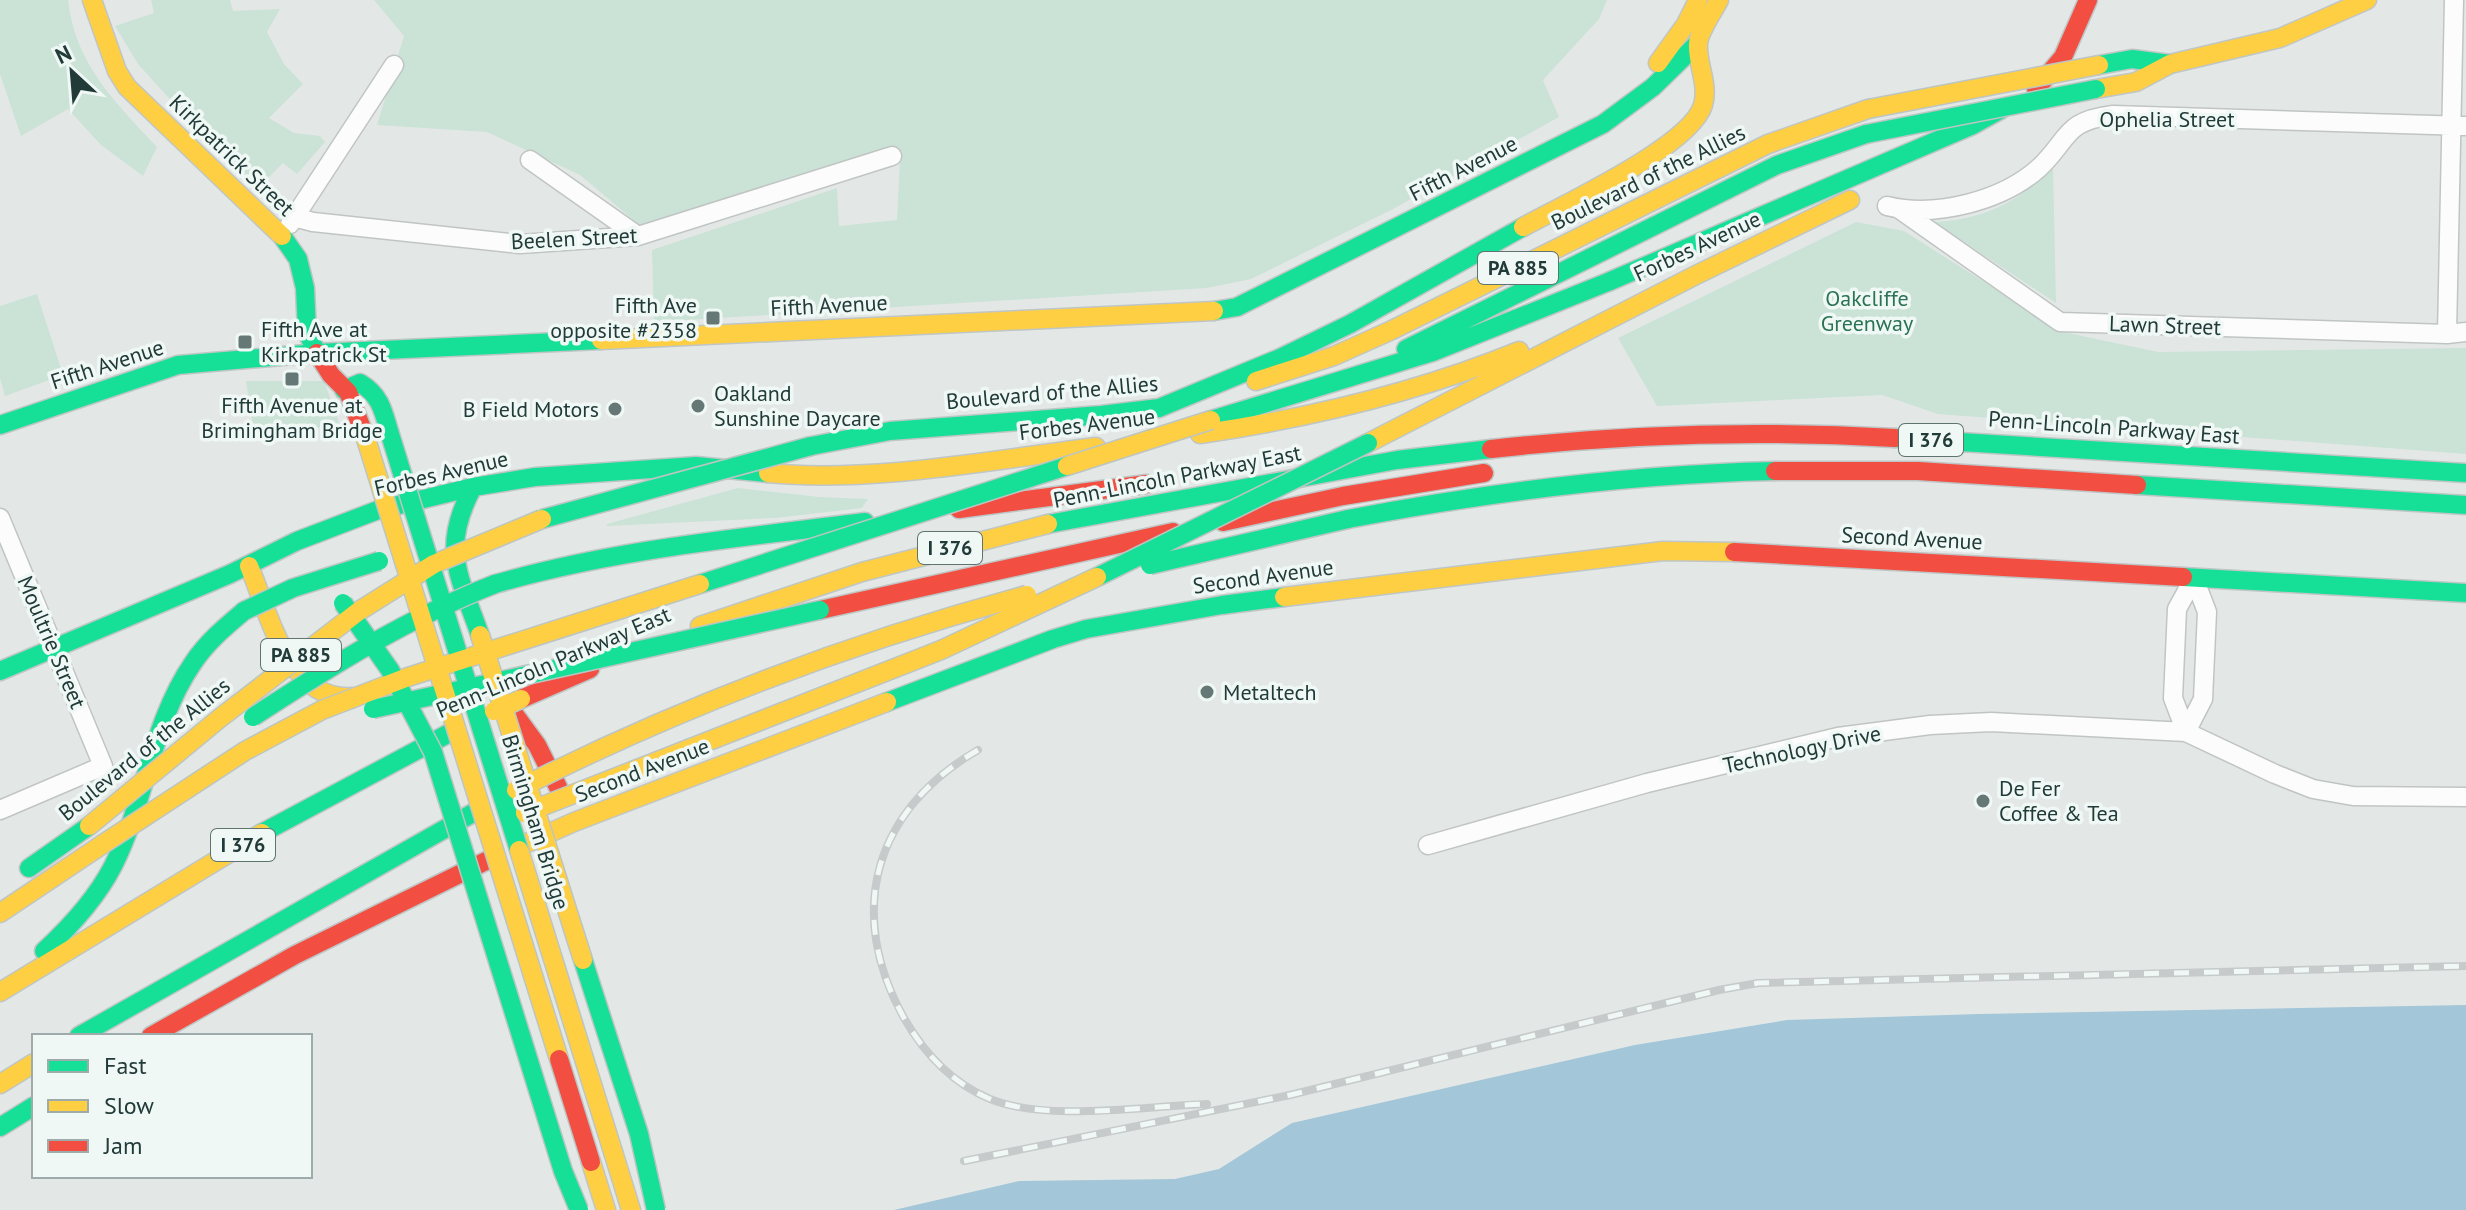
<svg xmlns="http://www.w3.org/2000/svg" width="2466" height="1210" viewBox="0 0 2466 1210" font-family="'PT Sans',sans-serif">
<rect width="100%" height="100%" fill="#e3e8e7"/>
<!-- green -->
<path fill="#cbe2d6" d="M0,0h68c7,64 47,102 89,147l-14,29 -42,-31 -33,-36 -47,27 -21,-62z
M151,0h79l3,11 47,-2 -13,23 17,32 19,20 -34,34 25,15 26,3 5,6 -28,32 -14,-11 -24,24 -61,-57 -60,-66 -23,-38 39,-13z
M374,0h1233l-8,19 -56,61 16,37 -166,92 -142,70 -44,9 -553,34 -2,-72 185,-62 2,38 58,-6 3,-60 -10,-10 -74,20 -173,58 -63,-53 -93,-43 -110,-7 27,-89z
M2053,166l3,137 -122,-81c48,-2 87,-20 119,-56z
M1856,222l48,9 159,101 95,20 308,-4v106l-528,-40 -56,-19 -225,11 -39,-68z
M37,294l26,81 -58,21 -5,-18v-72z
M246,381h78l17,47 -88,-2z
M738,488l81,9 49,2 -6,9 -87,10 -168,8v-2z"/>
<!-- water -->
<path fill="#a3c6d8" d="M2466,1005v205h-1572l125,-29 156,-2 44,-10 73,-46 343,-78 152,-25 192,-6z"/>
<g fill="none" stroke-linecap="round" stroke-linejoin="round">
<defs>
<path id="street" d="M530,160l108,76
M1887,206c48,12 116,-5 153,-39 30,-29 24,-46 73,-52l353,11
M1899,209l161,113 387,12 19,-2
M294,217l19,5 207,22 118,-8 254,-80
M290,224l104,-159
M2447,334l7,-334
M0,518l103,248 -103,44
M2186,732l-13,-34 4,-89 17,-31
M2186,732l17,-33 4,-87 -13,-34
M1428,845l219,-62 191,-46 92,-12 61,-3 195,10 89,42 38,15 40,7 113,1"/>
<path id="fast" d="M2099,65l33,-6 38,5
M282,236l16,23 7,29 2,44 10,21
M1214,311l23,-4 366,-183 50,-37 45,-44
M1406,349l371,-184 89,-31
M344,390l16,-7c20,12 23,27 29,48
M1211,420l222,-68 175,-70 365,-157 27,-15
M0,425l178,-60 139,-12 284,-13
M1895,438l571,35
M811,446l79,-15 211,-16 58,-7 121,-50 70,-34 173,-97
M2137,485l329,20
M473,487c-33,61 -14,88 7,148
M1348,519c142,-27 283,-45 427,-48
M1048,524l349,-64 94,-11
M2183,577l283,16
M495,584c121,-35 245,-46 370,-62
M0,671l230,-97 67,-33 81,-31 95,-23 62,-10 161,-11 72,7
M887,702l166,-63 33,-10 136,-24 62,-8
M262,833l193,-103
M29,868l60,-42
M44,951c27,-25 52,-52 69,-85 33,-65 38,-142 80,-203 14,-21 32,-36 51,-52
M79,1036l401,-227
M0,1127l34,-21"/>
<path id="slow" d="M92,0l25,71 10,16 155,149
M1658,63l28,-39 12,-24
M2096,89l40,-7 34,-18 110,-26 87,-38
M1523,227c40,-22 168,-81 180,-122 6,-21 -6,-40 -5,-61 1,-13 15,-32 21,-44
M601,340l613,-29
M1256,381l78,-25 58,-26 376,-186 100,-35
M1200,434c110,-16 216,-41 319,-83
M1368,443l328,-168 154,-75
M768,473c104,10 224,-13 328,-26
M249,566c20,47 39,136 103,131
M1284,597l379,-46 71,1
M700,626l162,-54 186,-48
M527,843l47,-21 313,-120
M0,913l103,-69
M0,992l262,-159
M0,1084l34,-21
M614,1155l17,55
M591,1162l15,48"/>
<path id="jam" d="M2036,89l27,-32 25,-57
M317,353l14,22 17,17 18,47
M1491,449c134,-15 269,-19 404,-11
M1775,471h143l219,14
M959,509l188,-25
M1223,522l120,-26 141,-23
M1734,552l449,25
M820,610l353,-78
M521,699l69,-30
M504,700l33,45 21,42
M151,1036l144,-81 191,-94"/>
</defs>
<!-- street casing -->
<use href="#street" stroke="#c0c5c4" stroke-width="21"/>
<!-- fast casing -->
<use href="#fast" stroke="#bfc6c5" stroke-width="21"/>
<!-- slow casing -->
<use href="#slow" stroke="#bfc6c5" stroke-width="21"/>
<!-- jam casing -->
<use href="#jam" stroke="#bfc6c5" stroke-width="21"/>
<!-- street -->
<use href="#street" stroke="#fbfcfb" stroke-width="18"/>
<!-- fast -->
<use href="#fast" stroke="#16e098" stroke-width="18"/>
<!-- slow -->
<use href="#slow" stroke="#ffcf43" stroke-width="18"/>
<!-- jam -->
<use href="#jam" stroke="#f24e42" stroke-width="18"/>
<defs>
<path id="rail" d="M978,750c-104,60 -133,162 -74,268 20,35 48,65 86,81 57,23 154,7 217,5
M964,1161l326,-66 429,-105 39,-7 708,-17"/>
</defs>
<!-- rail casing -->
<use href="#rail" stroke="#c6caca" stroke-width="8"/>
<!-- rail -->
<use href="#rail" stroke="#f0f8f5" stroke-width="5" stroke-dasharray="15" stroke-linecap="butt"/>
<defs>
<path id="fast-bridge" d="M1866,134l230,-45
M389,431l130,419
M542,519l269,-73
M1150,565l198,-46
M1097,577l271,-134
M700,584l367,-118
M343,603l47,67 43,82 130,419 16,39
M244,611l49,-23 86,-27
M373,709l447,-99
M253,717c78,-51 155,-99 242,-133
M583,960l56,174 17,76"/>
<path id="slow-bridge" d="M1868,109l231,-44
M366,439l193,620
M1067,466l144,-46
M480,635l103,325
M494,711l27,-12
M516,790c164,-83 333,-147 511,-195
M525,813l416,-163 156,-73
M89,826l131,-108 139,-107 75,-47 108,-45
M103,844l142,-93 77,-41 86,-33 292,-93
M519,850l95,305"/>
<path id="jam-bridge" d="M559,1059l32,103"/>
</defs>
<!-- fast-bridge casing -->
<use href="#fast-bridge" stroke="#bcc5c3" stroke-width="21" stroke-linecap="butt"/>
<!-- slow-bridge casing -->
<use href="#slow-bridge" stroke="#bcc5c3" stroke-width="21" stroke-linecap="butt"/>
<!-- jam-bridge casing -->
<use href="#jam-bridge" stroke="#bcc5c3" stroke-width="21" stroke-linecap="butt"/>
<!-- fast-bridge -->
<use href="#fast-bridge" stroke="#16e098" stroke-width="18"/>
<!-- slow-bridge -->
<use href="#slow-bridge" stroke="#ffcf43" stroke-width="18"/>
<!-- jam-bridge -->
<use href="#jam-bridge" stroke="#f24e42" stroke-width="18"/>
</g>
<!-- markers -->
<g fill="#657876" stroke="#f0f8f5" stroke-width="3">
<rect x="705" y="310" width="16" height="16" rx="4"/>
<rect x="237" y="334" width="16" height="16" rx="4"/>
<rect x="284" y="371" width="16" height="16" rx="4"/>
<circle cx="698" cy="406" r="8"/>
<circle cx="615" cy="409" r="8"/>
<circle cx="1207" cy="692" r="8"/>
<circle cx="1983" cy="801" r="8"/>
</g>
<g text-anchor="middle" dominant-baseline="central" stroke-width="7" stroke-linejoin="round" paint-order="stroke">
<!-- shield labels -->
<g fill="#f0f8f5" stroke="#5f7471" stroke-width="2">
<rect x="1478" y="252" width="80" height="32" rx="6"/>
<rect x="1899" y="424" width="64" height="32" rx="6"/>
<rect x="918" y="532" width="64" height="32" rx="6"/>
<rect x="261" y="639" width="80" height="32" rx="6"/>
<rect x="211" y="829" width="64" height="32" rx="6"/>
</g>
<g font-size="20" font-weight="bold" fill="#213b39">
<text x="1518" y="268">PA 885</text>
<text x="1931" y="440">I 376</text>
<text x="950" y="548">I 376</text>
<text x="301" y="655">PA 885</text>
<text x="243" y="845">I 376</text>
</g>
<!-- street labels -->
<g font-size="22" fill="#213b39" stroke="#f0f8f5">
<text x="2167" y="119">Ophelia Street</text>
<text transform="translate(232 155) rotate(44)">Kirkpatrick Street</text>
<text transform="translate(1463 168) rotate(-27)">Fifth Avenue</text>
<text transform="translate(1648 177) rotate(-26)">Boulevard of the Allies</text>
<text transform="translate(574 238) rotate(-3)">Beelen Street</text>
<text transform="translate(1697 246) rotate(-25)">Forbes Avenue</text>
<text transform="translate(829 305) rotate(-3)">Fifth Avenue</text>
<text transform="translate(2165 325) rotate(2)">Lawn Street</text>
<text transform="translate(107 364) rotate(-18)">Fifth Avenue</text>
<text transform="translate(1052 392) rotate(-5)">Boulevard of the Allies</text>
<text transform="translate(1087 424) rotate(-7)">Forbes Avenue</text>
<text transform="translate(2114 427) rotate(4)">Penn-Lincoln Parkway East</text>
<text transform="translate(441 473) rotate(-13)">Forbes Avenue</text>
<text transform="translate(1177 476) rotate(-11)">Penn-Lincoln Parkway East</text>
<text transform="translate(1912 538) rotate(3)">Second Avenue</text>
<text transform="translate(1263 576) rotate(-8)">Second Avenue</text>
<text transform="translate(52 642) rotate(67)">Moultrie Street</text>
<text transform="translate(553 662) rotate(-23)">Penn-Lincoln Parkway East</text>
<text transform="translate(144 749) rotate(-39)">Boulevard of the Allies</text>
<text transform="translate(1802 749) rotate(-12)">Technology Drive</text>
<text transform="translate(642 770) rotate(-21)">Second Avenue</text>
<text transform="translate(536 822) rotate(73)">Birmingham Bridge</text>
</g>
<!-- park labels -->
<g font-size="22" fill="#2a7354" stroke="#f0f8f5">
<text x="1867" y="298">Oakcliffe<tspan x="1867" dy="25">Greenway</tspan></text>
</g>
<!-- poi labels -->
<g font-size="22" fill="#213b39" stroke="#f0f8f5" text-anchor="start">
<text x="697" y="305" text-anchor="end">Fifth Ave<tspan x="697" dy="25">opposite #2358</tspan></text>
<text x="261" y="329">Fifth Ave at<tspan x="261" dy="25">Kirkpatrick St</tspan></text>
<text x="714" y="393">Oakland<tspan x="714" dy="25">Sunshine Daycare</tspan></text>
<text x="292" y="405" text-anchor="middle">Fifth Avenue at<tspan x="292" dy="25">Brimingham Bridge</tspan></text>
<text x="599" y="409" text-anchor="end">B Field Motors</text>
<text x="1223" y="692">Metaltech</text>
<text x="1999" y="788">De Fer<tspan x="1999" dy="25">Coffee &amp; Tea</tspan></text>
</g>
</g>
<!-- legend -->
<rect x="32" y="1034" width="280" height="144" fill="#f0f8f5" stroke="#9dacaa" stroke-width="2"/>
<rect x="48" y="1060" width="40" height="12" fill="#16e098" stroke="#9dacaa" stroke-width="2"/>
<text x="104" y="1074" font-size="24" fill="#213b39">Fast</text>
<rect x="48" y="1100" width="40" height="12" fill="#ffcf43" stroke="#9dacaa" stroke-width="2"/>
<text x="104" y="1114" font-size="24" fill="#213b39">Slow</text>
<rect x="48" y="1140" width="40" height="12" fill="#f24e42" stroke="#9dacaa" stroke-width="2"/>
<text x="104" y="1154" font-size="24" fill="#213b39">Jam</text>
<!-- north arrow -->
<g transform="translate(72 72) rotate(334)" stroke="#f0f8f5" stroke-width="6" paint-order="stroke">
<path d="M0-6L14 30L0 20L-14 30Z" fill="#213b39"/>
<text y="-12" font-size="22" font-weight="bold" text-anchor="middle" fill="#213b39">N</text>
</g>
</svg>
